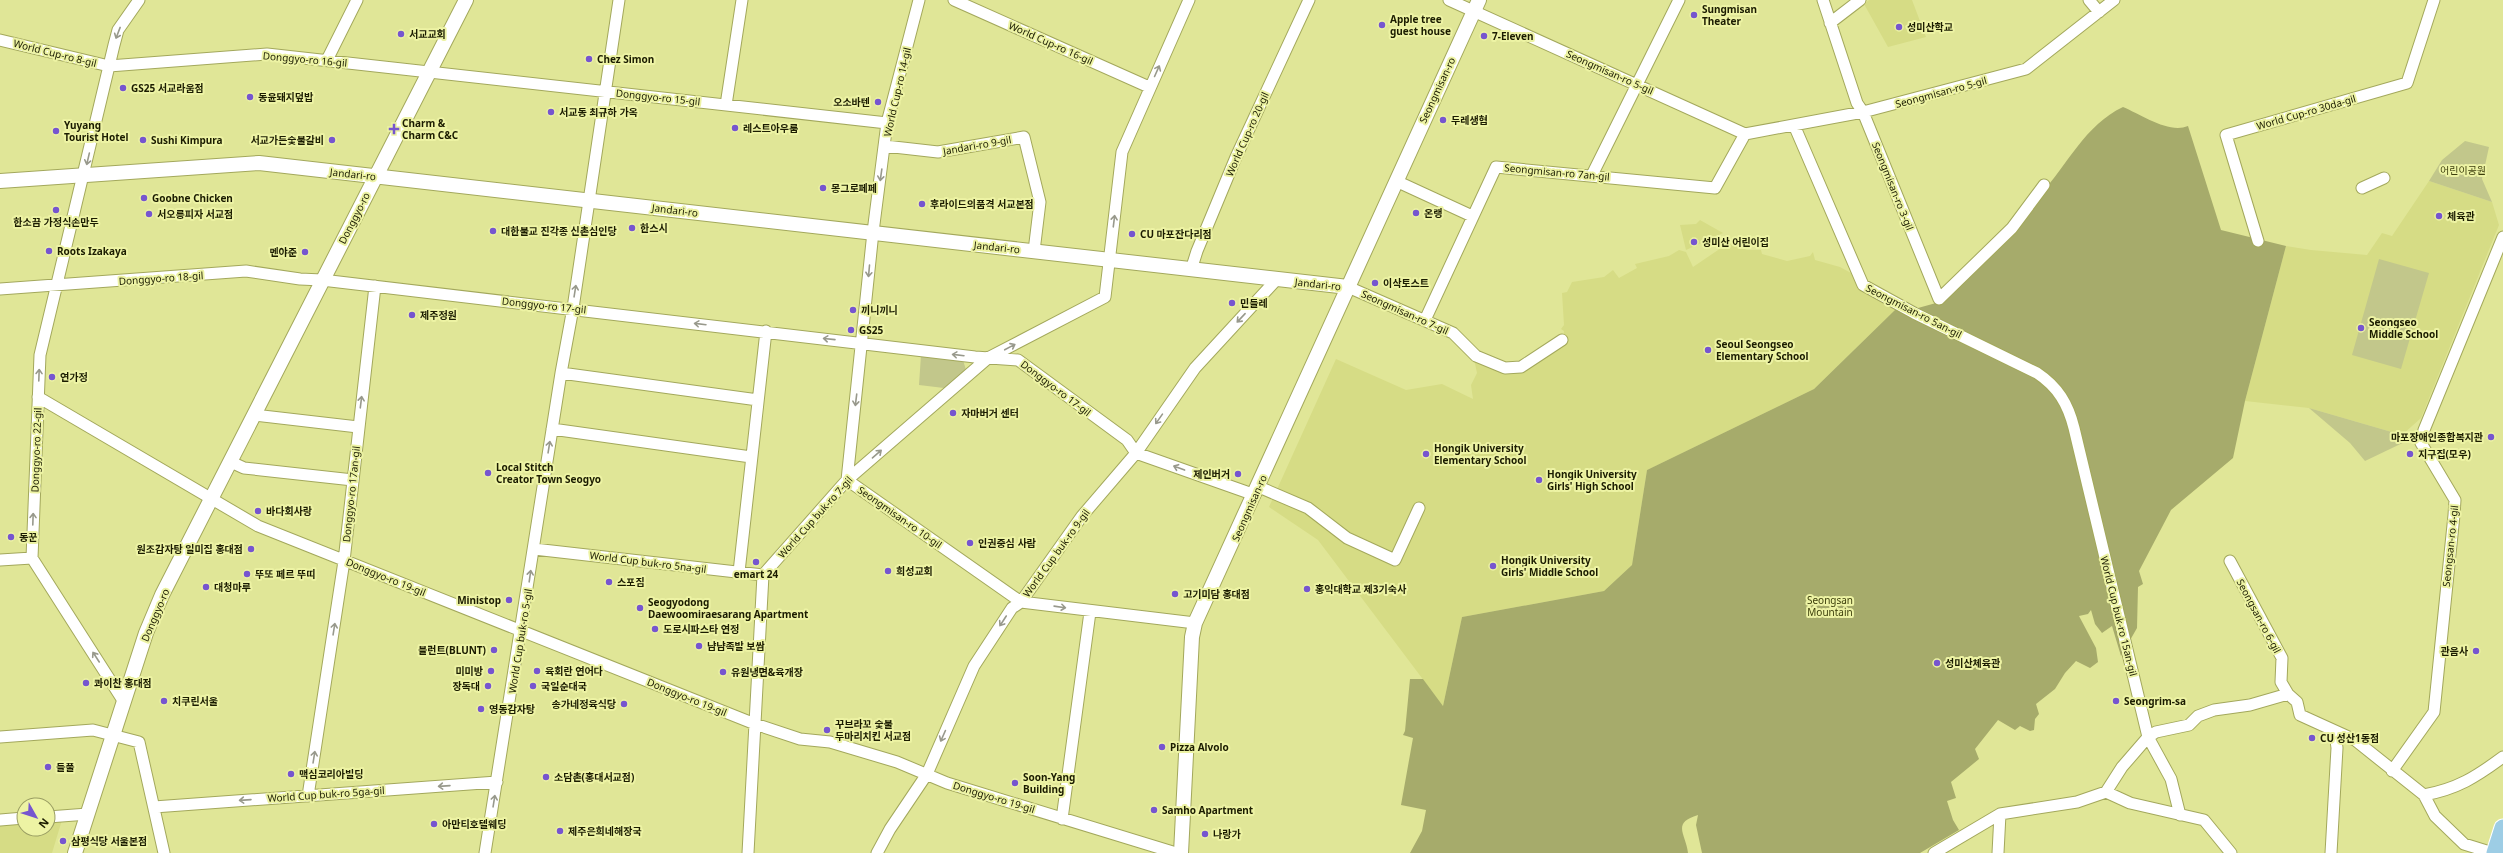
<svg xmlns="http://www.w3.org/2000/svg" width="2503" height="853" viewBox="0 0 2503 853" font-family="'Noto Sans','Noto Sans KR',sans-serif">
<rect width="100%" height="100%" fill="#e0e697"/>
<!-- built -->
<path fill="#d6dc85" d="M1869,0h43l14,37 -38,10 -24,-43z
M2429,181l63,21 7,23 -78,193 -19,17 -93,-27 -64,-7 41,-155 25,4 56,5 15,-22 10,3z
M1700,220l23,13 -37,17 -6,-25 16,-1z
M1716,239l31,11h14l1,4 25,7 23,-5 3,-4 2,8 25,7 11,6 7,14 38,22 -82,80 -167,81 -15,95 -28,26 -142,26 -19,89 -125,-166 -49,-33 67,-148 70,31 36,-6 31,15 -2,-14 6,-12 -3,-14 29,15 21,-3 38,-25 2,-15 -3,-2 3,-4 -2,-32 5,-1 5,-10 32,-5 9,-7 6,8 18,-10 -2,-4 34,-8 10,-6 7,2 7,15 28,-19z
M62,820l-10,33h-52v-29l24,-2v7h24v-8z"/>
<!-- green -->
<path fill="#c2c78b" d="M2465,141l24,6 -7,32 10,23 -63,-21 13,-21z
M2379,259l50,14 -28,96 -49,-14z
M921,355l42,5 3,10 -22,18 -25,-3z
M2309,408l93,27 11,3 -48,23 -15,-18z"/>
<!-- forest -->
<path fill="#a6ab6b" d="M2123,107c19,8 46,27 65,19l33,104 65,16 -41,155 -12,57 -62,52 -32,61 4,13 -5,3 -1,41 -16,28 -9,-30 -10,7 -7,-9 -4,-14 -3,4 -9,2 17,32 2,14 -8,6 -14,-7 -11,12 -10,16 -19,15 3,10 -4,5 -1,11 -4,1 -10,-5 -5,4 -17,-10 -23,29 4,10 -28,23 5,16 -9,3 6,19 6,10 -39,23h-218l-6,-28 2,-10c-27,8 -12,19 -10,38h-278l12,-22 4,-21 -25,-5 12,-67 -10,-3 2,-4 5,-52h13l20,27 19,-89 142,-26 28,-26 15,-95 167,-81 82,-80 22,-1 18,-5c34,-36 71,-71 104,-108 28,-31 45,-70 83,-88z"/>
<g fill="none" stroke-linecap="round" stroke-linejoin="round">
<defs>
<path id="minor" d="M954,0l195,87
M1449,0l296,134 118,-22 163,-43 88,-69
M1823,0l34,103 6,9 76,187 73,-71 32,-43
M2089,0l10,12
M1830,23l30,-23
M0,40l109,26 158,-12 620,69
M327,60l30,-60
M726,105l16,-105
M1794,125l69,160 51,28 123,60c21,14 31,31 37,55l74,309 23,42 9,36
M885,146l53,6 86,-15 16,65 -6,49
M1592,175l87,-175
M1396,181l76,35
M2362,188l22,-10
M2258,241l-32,-106 181,-52 27,-83
M1191,270l6,-19 39,-94 73,-157
M1348,287l105,46 23,23 29,12 16,-1 41,-27
M0,289l246,-18 54,8 22,1 653,77 43,3 109,80 9,13 119,42
M1425,320l71,-153 219,21 30,-54
M561,373l197,27
M38,397l220,129 497,198 45,15 30,3 67,20 50,21 229,70
M254,415l104,12
M552,429l199,28
M231,462l13,6 109,12
M847,480l26,-248 14,-109 32,-123
M847,480l174,122 174,21
M1259,487l49,21 39,30 48,22 24,-52
M534,549l229,26
M0,560l32,-2
M2230,561l52,97 -1,24 7,12
M739,572l27,-241
M124,702l-92,-144 8,-203 74,-310 4,-15 21,-30
M0,737l93,-7 46,12 25,111
M2392,771l42,-59 20,-197 1,-15 -34,-57 3,-13 79,-193
M2106,792l16,-25 26,-30 8,-5 33,-7 9,-9 16,-6 36,-5 38,-11 9,8 3,13 55,25 69,55 11,21 29,28 29,9
M2424,795c33,-6 52,-18 79,-38
M308,796l36,-235 31,-275
M154,807l343,-25
M48,817l40,-3
M1062,819l28,-207
M0,820l24,-2
M485,853l76,-480 12,-65 46,-308
M748,853l15,-278 84,-95 141,-122 117,-61 17,-145 67,-152
M877,853l13,-24 37,-55 47,-108 38,-58 9,-6 61,-86 54,-63 59,-85 82,-89
M1934,853l66,-39 77,-12 29,-10 24,11 74,17 27,33
M1998,853l2,-39
M2331,853l6,-105 -2,-16"/>
<path id="tertiary" d="M0,181l259,-18 1089,124
M75,853l71,-220 16,-38 304,-595
M1181,853l11,-216 3,-14 284,-623"/>
<path id="primary" d="M2495,853l8,-25"/>
</defs>
<!-- minor casing -->
<use href="#minor" stroke="#a3a85c" stroke-width="13"/>
<!-- tertiary casing -->
<use href="#tertiary" stroke="#a3a85c" stroke-width="16"/>
<!-- primary casing -->
<use href="#primary" stroke="#fff" stroke-width="19"/>
<!-- minor -->
<use href="#minor" stroke="#fff" stroke-width="11"/>
<!-- tertiary -->
<use href="#tertiary" stroke="#fff" stroke-width="14"/>
<!-- primary -->
<use href="#primary" stroke="#9dcde5" stroke-width="17"/>
</g>
<!-- one-way arrows -->
<defs><path id="oneway-shaft" d="M-6 0H5M1.5-3L5.5 0L1.5 3" fill="none" stroke-width="1.6" stroke-linecap="round" stroke-linejoin="round"/></defs>
<g stroke="#98998c">
<use href="#oneway-shaft" transform="translate(118 33) rotate(111)"/>
<use href="#oneway-shaft" transform="translate(1157 71) rotate(-66)"/>
<use href="#oneway-shaft" transform="translate(88 159) rotate(103)"/>
<use href="#oneway-shaft" transform="translate(881 175) rotate(98)"/>
<use href="#oneway-shaft" transform="translate(1114 221) rotate(-83)"/>
<use href="#oneway-shaft" transform="translate(869 271) rotate(95)"/>
<use href="#oneway-shaft" transform="translate(575 291) rotate(-81)"/>
<use href="#oneway-shaft" transform="translate(1241 318) rotate(133)"/>
<use href="#oneway-shaft" transform="translate(700 324) rotate(-173)"/>
<use href="#oneway-shaft" transform="translate(829 339) rotate(-174)"/>
<use href="#oneway-shaft" transform="translate(1010 347) rotate(-28)"/>
<use href="#oneway-shaft" transform="translate(958 355) rotate(-173)"/>
<use href="#oneway-shaft" transform="translate(39 375) rotate(-88)"/>
<use href="#oneway-shaft" transform="translate(856 400) rotate(97)"/>
<use href="#oneway-shaft" transform="translate(361 402) rotate(-83)"/>
<use href="#oneway-shaft" transform="translate(1159 419) rotate(125)"/>
<use href="#oneway-shaft" transform="translate(549 447) rotate(-81)"/>
<use href="#oneway-shaft" transform="translate(877 454) rotate(-41)"/>
<use href="#oneway-shaft" transform="translate(1179 468) rotate(-160)"/>
<use href="#oneway-shaft" transform="translate(33 519) rotate(-88)"/>
<use href="#oneway-shaft" transform="translate(530 576) rotate(-82)"/>
<use href="#oneway-shaft" transform="translate(1060 607) rotate(8)"/>
<use href="#oneway-shaft" transform="translate(1003 621) rotate(123)"/>
<use href="#oneway-shaft" transform="translate(334 629) rotate(-81)"/>
<use href="#oneway-shaft" transform="translate(96 657) rotate(-123)"/>
<use href="#oneway-shaft" transform="translate(943 736) rotate(114)"/>
<use href="#oneway-shaft" transform="translate(314 757) rotate(-81)"/>
<use href="#oneway-shaft" transform="translate(444 786) rotate(176)"/>
<use href="#oneway-shaft" transform="translate(245 800) rotate(176)"/>
<use href="#oneway-shaft" transform="translate(494 801) rotate(-81)"/>
</g>
<!-- markers -->
<g fill="#7655cf" stroke="#edf3a4" stroke-width="1.5">
<circle cx="1694" cy="15" r="4"/>
<circle cx="1382" cy="25" r="4"/>
<circle cx="1899" cy="27" r="4"/>
<circle cx="401" cy="34" r="4"/>
<circle cx="1484" cy="36" r="4"/>
<circle cx="589" cy="59" r="4"/>
<circle cx="123" cy="88" r="4"/>
<circle cx="250" cy="97" r="4"/>
<circle cx="878" cy="102" r="4"/>
<circle cx="551" cy="112" r="4"/>
<circle cx="1443" cy="120" r="4"/>
<circle cx="735" cy="128" r="4"/>
<path d="M392 123h4v4h4v4h-4v4h-4v-4h-4v-4h4z"/>
<circle cx="56" cy="131" r="4"/>
<circle cx="143" cy="140" r="4"/>
<circle cx="332" cy="140" r="4"/>
<circle cx="823" cy="188" r="4"/>
<circle cx="144" cy="198" r="4"/>
<circle cx="922" cy="204" r="4"/>
<circle cx="56" cy="210" r="4"/>
<circle cx="1416" cy="213" r="4"/>
<circle cx="149" cy="214" r="4"/>
<circle cx="2439" cy="216" r="4"/>
<circle cx="632" cy="228" r="4"/>
<circle cx="493" cy="231" r="4"/>
<circle cx="1132" cy="234" r="4"/>
<circle cx="1694" cy="242" r="4"/>
<circle cx="49" cy="251" r="4"/>
<circle cx="305" cy="252" r="4"/>
<circle cx="1375" cy="283" r="4"/>
<circle cx="1232" cy="303" r="4"/>
<circle cx="853" cy="310" r="4"/>
<circle cx="412" cy="315" r="4"/>
<circle cx="2361" cy="328" r="4"/>
<circle cx="851" cy="330" r="4"/>
<circle cx="1708" cy="350" r="4"/>
<circle cx="52" cy="377" r="4"/>
<circle cx="953" cy="413" r="4"/>
<circle cx="2491" cy="437" r="4"/>
<circle cx="1426" cy="454" r="4"/>
<circle cx="2410" cy="454" r="4"/>
<circle cx="488" cy="473" r="4"/>
<circle cx="1238" cy="474" r="4"/>
<circle cx="1539" cy="480" r="4"/>
<circle cx="258" cy="511" r="4"/>
<circle cx="11" cy="537" r="4"/>
<circle cx="970" cy="543" r="4"/>
<circle cx="251" cy="549" r="4"/>
<circle cx="756" cy="562" r="4"/>
<circle cx="1493" cy="566" r="4"/>
<circle cx="888" cy="571" r="4"/>
<circle cx="247" cy="574" r="4"/>
<circle cx="609" cy="582" r="4"/>
<circle cx="206" cy="587" r="4"/>
<circle cx="1307" cy="589" r="4"/>
<circle cx="1175" cy="594" r="4"/>
<circle cx="509" cy="600" r="4"/>
<circle cx="640" cy="608" r="4"/>
<circle cx="655" cy="629" r="4"/>
<circle cx="699" cy="646" r="4"/>
<circle cx="494" cy="650" r="4"/>
<circle cx="2476" cy="651" r="4"/>
<circle cx="1937" cy="663" r="4"/>
<circle cx="491" cy="671" r="4"/>
<circle cx="537" cy="671" r="4"/>
<circle cx="723" cy="672" r="4"/>
<circle cx="86" cy="683" r="4"/>
<circle cx="488" cy="686" r="4"/>
<circle cx="533" cy="686" r="4"/>
<circle cx="164" cy="701" r="4"/>
<circle cx="2116" cy="701" r="4"/>
<circle cx="624" cy="704" r="4"/>
<circle cx="481" cy="709" r="4"/>
<circle cx="827" cy="730" r="4"/>
<circle cx="2312" cy="738" r="4"/>
<circle cx="1162" cy="747" r="4"/>
<circle cx="48" cy="767" r="4"/>
<circle cx="291" cy="774" r="4"/>
<circle cx="546" cy="777" r="4"/>
<circle cx="1015" cy="783" r="4"/>
<circle cx="1154" cy="810" r="4"/>
<circle cx="434" cy="824" r="4"/>
<circle cx="560" cy="831" r="4"/>
<circle cx="1205" cy="834" r="4"/>
<circle cx="63" cy="841" r="4"/>
</g>
<g text-anchor="middle" dominant-baseline="central" stroke-width="4" stroke-linejoin="round" paint-order="stroke">
<!-- poi labels -->
<g font-size="10" font-weight="bold" fill="#1b1c00" stroke="#edf3a4" text-anchor="start">
<text x="1702" y="9">Sungmisan<tspan x="1702" dy="12">Theater</tspan></text>
<text x="1390" y="19">Apple tree<tspan x="1390" dy="12">guest house</tspan></text>
<text x="1907" y="27">성미산학교</text>
<text x="409" y="34">서교교회</text>
<text x="1492" y="36">7-Eleven</text>
<text x="597" y="59">Chez Simon</text>
<text x="131" y="88">GS25 서교라움점</text>
<text x="258" y="97">동윤돼지덮밥</text>
<text x="870" y="102" text-anchor="end">오소바텐</text>
<text x="559" y="112">서교동 최규하 가옥</text>
<text x="1451" y="120">두레생협</text>
<text x="402" y="123">Charm &amp;<tspan x="402" dy="12">Charm C&amp;C</tspan></text>
<text x="64" y="125">Yuyang<tspan x="64" dy="12">Tourist Hotel</tspan></text>
<text x="743" y="128">레스트아우룸</text>
<text x="151" y="140">Sushi Kimpura</text>
<text x="324" y="140" text-anchor="end">서교가든숯불갈비</text>
<text x="831" y="188">몽그로페페</text>
<text x="152" y="198">Goobne Chicken</text>
<text x="930" y="204">후라이드의품격 서교본점</text>
<text x="1424" y="213">온랭</text>
<text x="157" y="214">서오릉피자 서교점</text>
<text x="2447" y="216">체육관</text>
<text x="56" y="222" text-anchor="middle">한소끔 가정식손만두</text>
<text x="640" y="228">한스시</text>
<text x="501" y="231">대한불교 진각종 신촌심인당</text>
<text x="1140" y="234">CU 마포잔다리점</text>
<text x="1702" y="242">성미산 어린이집</text>
<text x="57" y="251">Roots Izakaya</text>
<text x="297" y="252" text-anchor="end">멘야준</text>
<text x="1383" y="283">이삭토스트</text>
<text x="1240" y="303">민들레</text>
<text x="861" y="310">끼니끼니</text>
<text x="420" y="315">제주정원</text>
<text x="2369" y="322">Seongseo<tspan x="2369" dy="12">Middle School</tspan></text>
<text x="859" y="330">GS25</text>
<text x="1716" y="344">Seoul Seongseo<tspan x="1716" dy="12">Elementary School</tspan></text>
<text x="60" y="377">연가정</text>
<text x="961" y="413">자마버거 센터</text>
<text x="2483" y="437" text-anchor="end">마포장애인종합복지관</text>
<text x="1434" y="448">Hongik University<tspan x="1434" dy="12">Elementary School</tspan></text>
<text x="2418" y="454">지구집(모우)</text>
<text x="496" y="467">Local Stitch<tspan x="496" dy="12">Creator Town Seogyo</tspan></text>
<text x="1230" y="474" text-anchor="end">제인버거</text>
<text x="1547" y="474">Hongik University<tspan x="1547" dy="12">Girls' High School</tspan></text>
<text x="266" y="511">바다회사랑</text>
<text x="19" y="537">동꾼</text>
<text x="978" y="543">인권중심 사람</text>
<text x="243" y="549" text-anchor="end">원조감자탕 일미집 홍대점</text>
<text x="1501" y="560">Hongik University<tspan x="1501" dy="12">Girls' Middle School</tspan></text>
<text x="896" y="571">희성교회</text>
<text x="255" y="574">뚜또 페르 뚜띠</text>
<text x="756" y="574" text-anchor="middle">emart 24</text>
<text x="617" y="582">스포짐</text>
<text x="214" y="587">대청마루</text>
<text x="1315" y="589">홍익대학교 제3기숙사</text>
<text x="1183" y="594">고기미담 홍대점</text>
<text x="501" y="600" text-anchor="end">Ministop</text>
<text x="648" y="602">Seogyodong<tspan x="648" dy="12">Daewoomiraesarang Apartment</tspan></text>
<text x="663" y="629">도로시파스타 연정</text>
<text x="707" y="646">냠냠족발 보쌈</text>
<text x="486" y="650" text-anchor="end">블런트(BLUNT)</text>
<text x="2468" y="651" text-anchor="end">관음사</text>
<text x="1945" y="663">성미산체육관</text>
<text x="483" y="671" text-anchor="end">미미방</text>
<text x="545" y="671">육회란 연어다</text>
<text x="731" y="672">유원냉면&amp;육개장</text>
<text x="94" y="683">콰이찬 홍대점</text>
<text x="480" y="686" text-anchor="end">장독대</text>
<text x="541" y="686">국일순대국</text>
<text x="172" y="701">치쿠린서울</text>
<text x="2124" y="701">Seongrim-sa</text>
<text x="616" y="704" text-anchor="end">송가네정육식당</text>
<text x="489" y="709">영동감자탕</text>
<text x="835" y="724">꾸브라꼬 숯불<tspan x="835" dy="12">두마리치킨 서교점</tspan></text>
<text x="2320" y="738">CU 성산1동점</text>
<text x="1170" y="747">Pizza Alvolo</text>
<text x="56" y="767">들풀</text>
<text x="299" y="774">맥심코리아빌딩</text>
<text x="554" y="777">소담촌(홍대서교점)</text>
<text x="1023" y="777">Soon-Yang<tspan x="1023" dy="12">Building</tspan></text>
<text x="1162" y="810">Samho Apartment</text>
<text x="442" y="824">아만티호텔웨딩</text>
<text x="568" y="831">제주은희네해장국</text>
<text x="1213" y="834">나랑가</text>
<text x="71" y="841">삼평식당 서울본점</text>
</g>
<!-- street labels -->
<g font-size="10" fill="#1b1c00" stroke="#edf3a4">
<text transform="translate(1051 43) rotate(24)">World Cup-ro 16-gil</text>
<text transform="translate(55 53) rotate(14)">World Cup-ro 8-gil</text>
<text transform="translate(305 59) rotate(5)">Donggyo-ro 16-gil</text>
<text transform="translate(1610 72) rotate(24)">Seongmisan-ro 5-gil</text>
<text transform="translate(1437 90) rotate(-65)">Seongmisan-ro</text>
<text transform="translate(897 92) rotate(-77)">World Cup-ro 14-gil</text>
<text transform="translate(1941 92) rotate(-15)">Seongmisan-ro 5-gil</text>
<text transform="translate(658 97) rotate(6)">Donggyo-ro 15-gil</text>
<text transform="translate(2306 112) rotate(-16)">World Cup-ro 30da-gil</text>
<text transform="translate(1247 134) rotate(-66)">World Cup-ro 20-gil</text>
<text transform="translate(977 145) rotate(-10)">Jandari-ro 9-gil</text>
<text transform="translate(1557 172) rotate(5)">Seongmisan-ro 7an-gil</text>
<text transform="translate(353 174) rotate(6)">Jandari-ro</text>
<text transform="translate(1893 186) rotate(68)">Seongmisan-ro 3-gil</text>
<text transform="translate(675 210) rotate(7)">Jandari-ro</text>
<text transform="translate(354 218) rotate(-63)">Donggyo-ro</text>
<text transform="translate(997 247) rotate(6)">Jandari-ro</text>
<text transform="translate(161 278) rotate(-4)">Donggyo-ro 18-gil</text>
<text transform="translate(1318 284) rotate(6)">Jandari-ro</text>
<text transform="translate(544 305) rotate(6)">Donggyo-ro 17-gil</text>
<text transform="translate(1914 311) rotate(27)">Seongmisan-ro 5an-gil</text>
<text transform="translate(1405 312) rotate(24)">Seongmisan-ro 7-gil</text>
<text transform="translate(1056 388) rotate(37)">Donggyo-ro 17-gil</text>
<text transform="translate(36 450) rotate(-88)">Donggyo-ro 22-gil</text>
<text transform="translate(351 494) rotate(-84)">Donggyo-ro 17an-gil</text>
<text transform="translate(1249 508) rotate(-66)">Seongmisan-ro</text>
<text transform="translate(815 517) rotate(-48)">World Cup buk-ro 7-gil</text>
<text transform="translate(900 517) rotate(35)">Seongmisan-ro 10-gil</text>
<text transform="translate(2450 546) rotate(-84)">Seongsan-ro 4-gil</text>
<text transform="translate(1056 553) rotate(-54)">World Cup buk-ro 9-gil</text>
<text transform="translate(648 562) rotate(7)">World Cup buk-ro 5na-gil</text>
<text transform="translate(386 577) rotate(22)">Donggyo-ro 19-gil</text>
<text transform="translate(155 615) rotate(-67)">Donggyo-ro</text>
<text transform="translate(2119 616) rotate(76)">World Cup buk-ro 15an-gil</text>
<text transform="translate(2259 616) rotate(62)">Seongsan-ro 6-gil</text>
<text transform="translate(520 641) rotate(-81)">World Cup buk-ro 5-gil</text>
<text transform="translate(687 697) rotate(22)">Donggyo-ro 19-gil</text>
<text transform="translate(326 794) rotate(-4)">World Cup buk-ro 5ga-gil</text>
<text transform="translate(994 797) rotate(17)">Donggyo-ro 19-gil</text>
</g>
<!-- park labels -->
<g font-size="10" fill="#3c3e0b" stroke="#edf3a4">
<text x="2463" y="170">어린이공원</text>
<text x="1830" y="600">Seongsan<tspan x="1830" dy="12">Mountain</tspan></text>
</g>
</g>
<!-- north arrow -->
<g transform="translate(36 817) rotate(129)"><circle r="19" fill="#edf3a4" stroke="#999d62"/>
<path d="M0-3L7 15L0 10L-7 15Z" fill="#7655cf"/>
<text y="-6" font-size="11" font-weight="bold" text-anchor="middle" fill="#1b1c00">N</text>
</g>
</svg>
